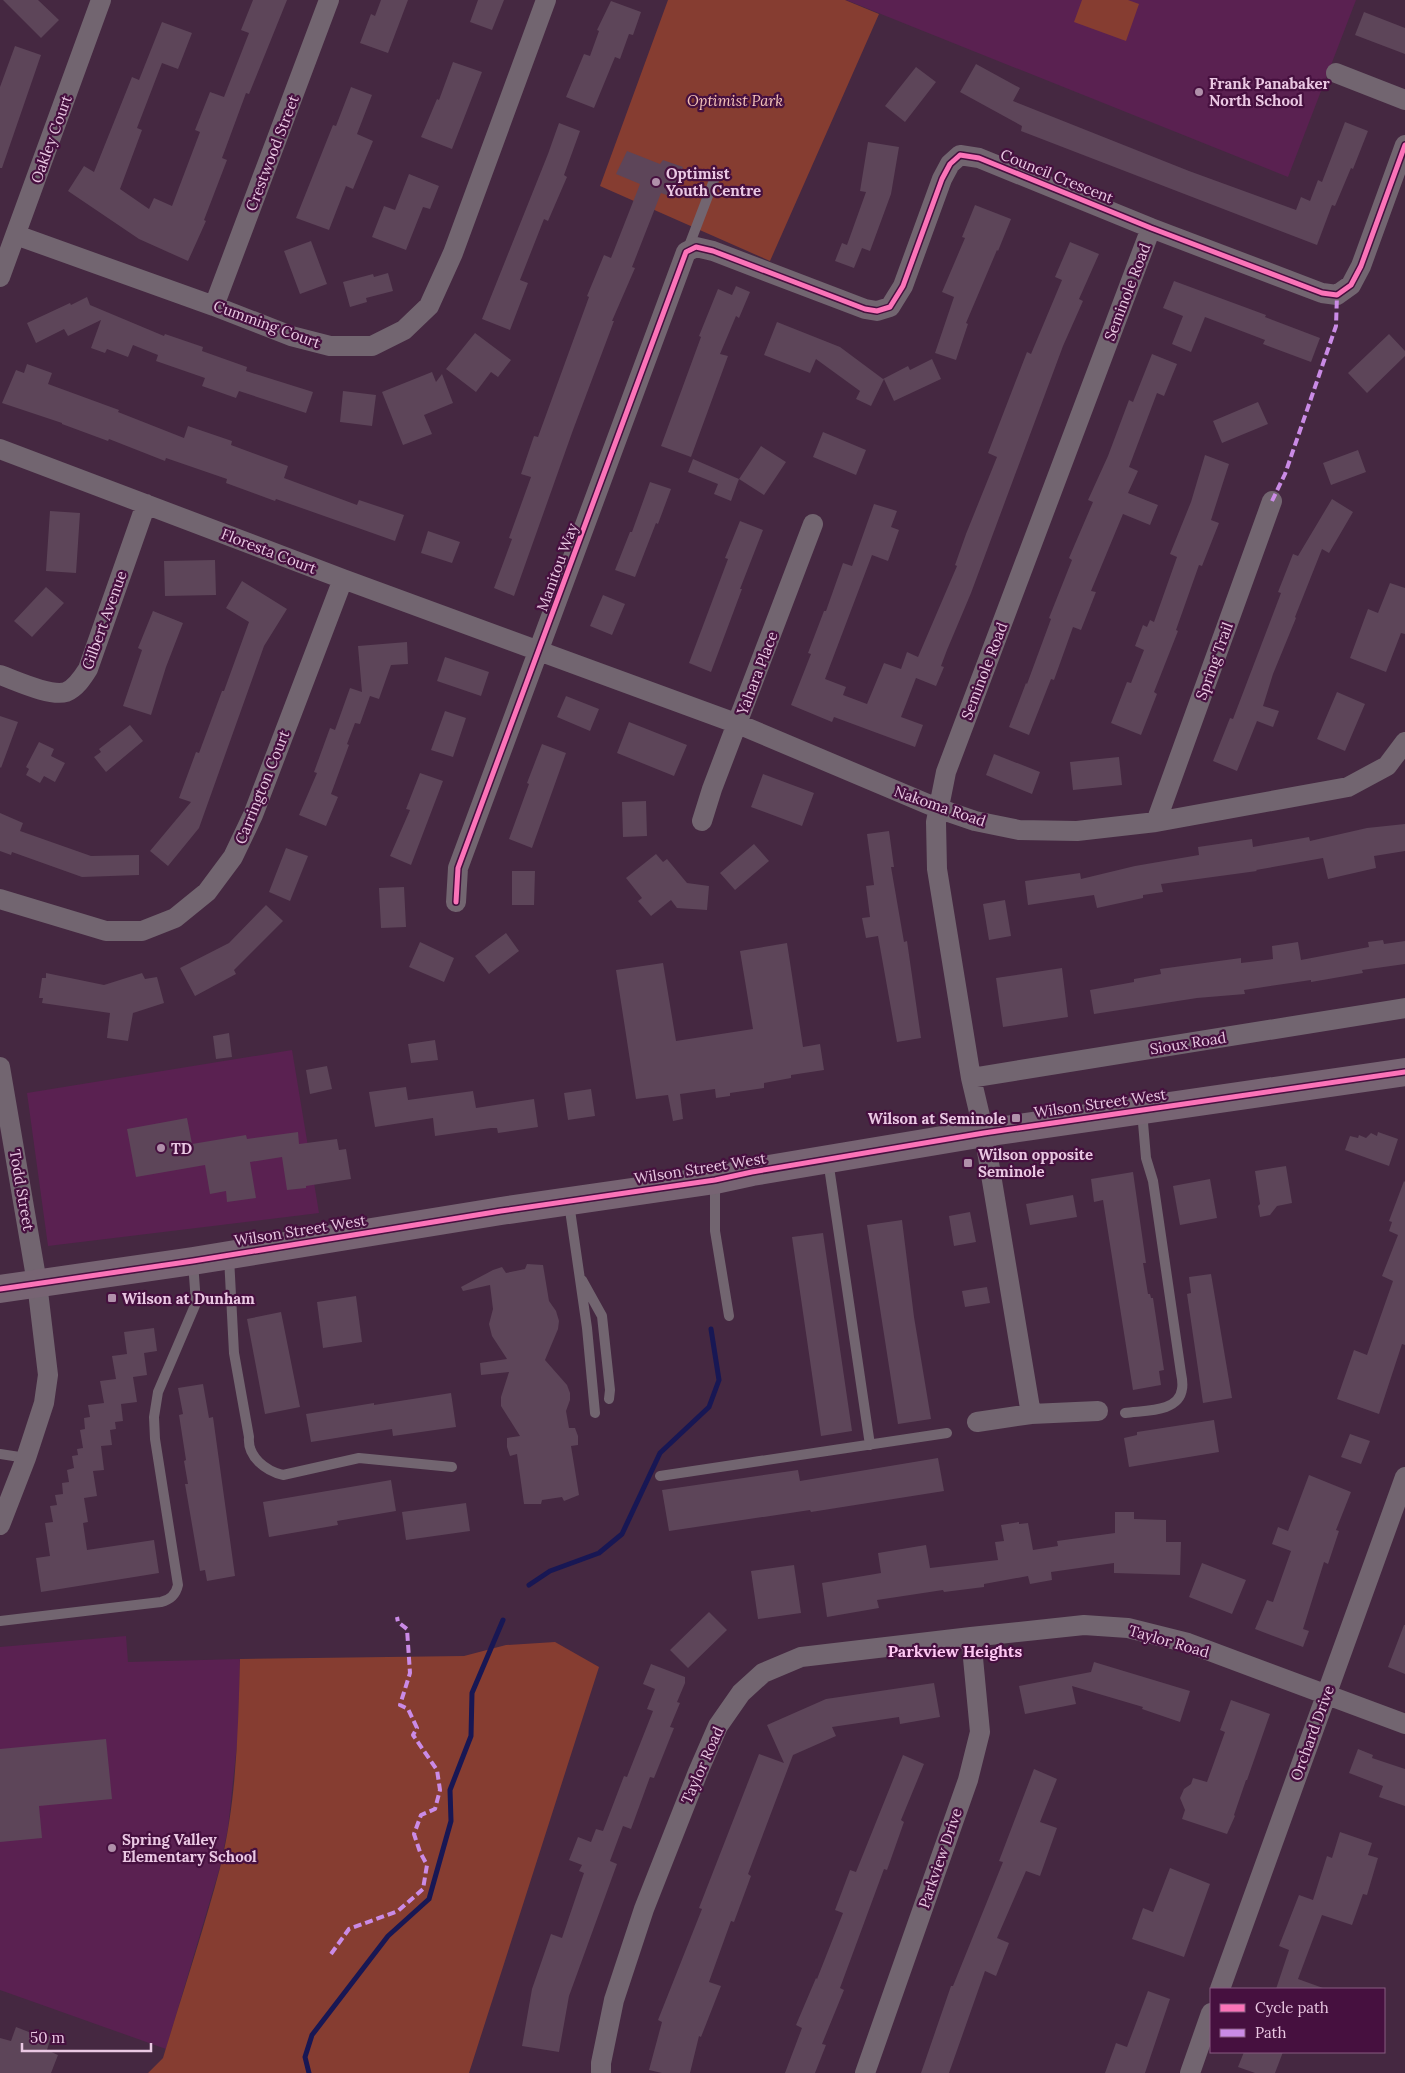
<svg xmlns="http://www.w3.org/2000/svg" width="1405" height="2073" viewBox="0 0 1405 2073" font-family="Lora,serif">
<rect width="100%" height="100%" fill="#452841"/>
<!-- built -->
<path fill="#5a2151" d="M846,0h510l-68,177z
M292,1050l27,163 -271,33 -21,-153z
M126,1636l2,26 112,-3 -2,76 -10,93 -8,39 -54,182 -166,-59v-343z"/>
<!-- green -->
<path fill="#863d31" d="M668,0h177l34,14 -109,247 -170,-75z
M1082,0h46l11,4 -13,37 -52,-19z
M555,1642l44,25 -130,406h-321l15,-15c19,-63 40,-126 57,-190 17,-68 18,-139 20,-209l224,-3 42,-11z"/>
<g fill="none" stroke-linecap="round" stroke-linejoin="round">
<!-- stream -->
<path stroke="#181754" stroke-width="5" d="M529,1585l21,-14 49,-18 23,-19 38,-81 49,-46 10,-27 -8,-51
M309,2073l-4,-16 7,-22 76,-99 41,-37 22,-78 -1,-31 21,-54 1,-43 31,-73"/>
</g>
<!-- building -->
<path fill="#5d4559" d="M3,0h35l21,20 -18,18z
M253,0h34l-38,94 -3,-1 -24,65 5,2 -23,60 2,1 -18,40 -49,-22 -71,-48 16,-25 10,6 38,-95 7,3 23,-58 30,11 -14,36 -16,-6 -25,65 5,2 -22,59 29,20 5,-11 18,8 28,-74 -5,-2 15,-38 14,5 25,-64 -8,-3z
M381,0h27l-20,53 -28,-10 11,-29 4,2z
M478,0h26l-12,30 -22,-8z
M611,1l30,11 -8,23 -4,-1 -9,25 -5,-2 -21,51 -28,-11 18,-43 6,2 9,-25 -2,-1z
M1364,12l41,16v26l-50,-19z
M15,46l26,9 -39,113h-2v-81z
M453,62l29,10 -30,77 -31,-12 16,-38 2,1z
M976,64l44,24 -7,13 176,70 107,39 5,-13 9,4 8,-21 4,2 23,-60 23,9 -15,38 -2,-1 -16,38 -3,-1 -15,40 -296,-114 1,-5 -62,-34z
M916,67l20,15 -31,40 -20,-16z
M351,87l21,8 -15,39 16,7 -20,48 -7,-3 -17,44 -33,-12 37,-93 3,1z
M559,123l21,8 -16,44 3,2 -19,44 -4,-2 -24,61 8,3 -18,47 -28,-11 66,-165z
M868,142l31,5 -8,47 -21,57 -8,-3 -8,20 -19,-7 7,-18 5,2 19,-53 -6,-1z
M627,151l33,13 3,-4 20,7 -11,30 -11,-4 -29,74 3,1 -23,53h2l-41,109 -59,166 -20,-8 18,-49 -3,-1 22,-61 -10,-3 13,-38 4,1 51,-140 -2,-1 17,-41 7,3 29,-74 -24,-10z
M409,174l30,12 -9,23 -7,-2 -17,43 -34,-13 12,-31 11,4z
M975,205l36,14 -13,32 -1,-1 -31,73 2,1 -12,36 -21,-7 19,-56 -12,-5 23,-54 -3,-1z
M311,241l16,43 -27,10 -16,-43z
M1070,242l29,12 -20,45 4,2 -20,45 -92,247 -24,57 -6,16 3,1 -8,19 -20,-8 -15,39 22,8 -8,22 -81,-30 -2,5 -41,-17 20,-51 -3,-1 16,-42h2l17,-48 9,3 22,-62 23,7 -6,16 8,3 -11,31 -16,-6 -47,124 21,8 -3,8 24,9 17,-41 17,6 6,-17 11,5 39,-91 -2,-1 11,-31 31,-77 -9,-4 39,-101 4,2 31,-74 -7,-3z
M388,273l5,18 -27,7 1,4 -17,5 -7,-25 30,-8 1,3z
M1174,281l92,34 -1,2 55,21 -9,24 -48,-18 2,-4 -60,-23 -14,35 -19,-8 11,-28 -20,-8z
M736,286l14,6 -11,26 -3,-2 -16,38 8,2 -37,101 -30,-11 40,-109 -2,-1 19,-47 14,6z
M87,297l3,8 74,31 1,-2 38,13 -1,4 45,16 -1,4 67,21 -7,21 -67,-22 -3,7 -34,-12 3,-8 -49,-17 2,-6 -25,-10 -5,12 -21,-8 -2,4 -14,-5 10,-28 -33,16 -4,-7 -28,14 -9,-20 43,-20 1,2z
M777,322l63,25 43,32 25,-13 2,4 22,-11 9,20 -47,22 -10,-22 -13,27 -15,-7 4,-8 -44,-32 -6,14 -46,-18z
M475,333l36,27 -13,17 -7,-5 -15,20 -30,-23z
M1389,334l16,17v5l-38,37 -19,-20z
M1152,354l25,10 -13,32 -7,-3 -28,74 9,4 -10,22 30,12 -8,20 -27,-11 -32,77 5,1 -15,38 -8,-3 -19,53 -3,-1 -22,56 -20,-8 17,-44 1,1 24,-65 -2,-1 23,-58 -3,-2 24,-56 -5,-2 20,-44 21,-56 4,2z
M27,364l25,9 -4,11 71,26 -1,2 66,26 4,-12 44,15 -1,4 57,21 -4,12 73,27 2,-5 45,15 -9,26 -119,-42 -1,2 -49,-18 1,-4 -61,-21 -1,3 -56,-22 -1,2 -46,-17v-1l-60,-20 14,-33 8,3z
M432,372l4,10 6,-8 11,29 -29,12 8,19 -29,11 -21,-53z
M343,391l33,4 -4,31 -32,-4z
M1258,402l10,22 -46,19 -9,-22z
M823,432l43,18 -10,25 -43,-18z
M761,446l25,16 -22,33 -25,-16z
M1358,450l8,22 -35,13 -8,-22z
M1205,455l24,9 -18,56 8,3 -17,43 -3,-1 -23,65 2,1 -24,61 3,2 -16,41 -30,-12 16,-41 4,1 13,-33 -9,-4 8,-21 4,2 3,-7 4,2 23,-65 -7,-3 21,-52z
M693,459l46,20 -8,22 -17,-7 4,-10 -30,-12z
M650,482l21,7 -13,35 -2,-1 -21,54 -20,-7 15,-38h2z
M1332,499l21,13 -24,41 -7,-4 -27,68 1,1 -23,56 -10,32 16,5 -6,16 -16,-6 -20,50 -24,-10 17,-43 3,1 48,-126 -3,-1 15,-38 5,2z
M50,511l30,2 -4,60 -30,-2z
M740,521l23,9 -23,59h2l-31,83 -22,-9 39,-104 -3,-1z
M428,531l32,11 -8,21 -31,-10z
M215,560l1,35 -51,1 -1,-35z
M242,581l45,28 -23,37 -65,182 -31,38 -18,-15 41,-49 -12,-4 17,-46 3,1 23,-62h2l25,-69 -23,-14z
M1390,583l15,5v46l-4,-1 -15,39 -36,-14 18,-49 10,4z
M46,587l18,16 -32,34 -18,-16z
M603,595l22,9 -13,31 -22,-9z
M153,611l30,12 -17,44 -15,48 -28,-9 19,-56 -4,-2z
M407,642l1,22 -17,1 -12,34 -9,-3 -10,28 -5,-1 -8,21 2,1 -18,49 7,3 -12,29 -27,-11 18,-42 -3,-1 16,-44 5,2 15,-42 12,4 -4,-46z
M445,657l44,15 -8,24 -44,-15z
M1337,692l28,12 -20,47 -28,-12z
M566,696l33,13 -9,22 -33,-14z
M445,711l21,7 -13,39 -22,-7z
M0,716l18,6 -17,46 -1,-1z
M629,722l58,23 -13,31 -57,-23z
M130,725l13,16 -37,31 -12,-15 7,-5 -2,-3z
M39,742l15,7 -3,7 14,7 -10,19 -11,-6 -4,7 -14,-8 3,-6 -3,-2z
M542,744l24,9 -34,95 -23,-9 20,-55 -2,-1z
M994,754l46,18 -8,22 -46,-19z
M1119,757l3,28 -49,5 -3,-28z
M420,773l23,8 -32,84 -21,-9 20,-46 -4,-1z
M763,774l51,19 -12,33 -51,-19z
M646,801l1,35 -24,1 -1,-35z
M0,813l23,10 -3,8 71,25 48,-1v20l-57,2 -70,-25 -1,3 -11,-4z
M1405,824v27l-31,5 2,12 -48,11 -5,-21 -67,12 1,1 -96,13 2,8 -20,3v3l-46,10 -3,-13 -66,10 -3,-24 55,-8 1,6 54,-13 64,-11 -1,-8 54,-8 1,8 56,-10 1,4 57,-13z
M889,831l5,36h-3l13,75 3,-1 14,97 -24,4 -19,-106 -12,2 -4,-20 8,-1 -4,-31 8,-1 -7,-51z
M754,844l15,17 -34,29 -15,-17z
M286,848l22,8 -18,45 -21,-9z
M656,854l7,8 4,-3 20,24 22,3 -2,24 -30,-2 -6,-8 -20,16 -13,-15 4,-3 -16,-20z
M512,871h23l-1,34h-22z
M404,887l2,40 -25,1 -2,-40z
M1005,900l6,36 -22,4 -6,-36z
M266,905l17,16 -49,49 2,4 -41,22 -15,-28 49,-25z
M506,933l13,18 -30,23 -14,-18z
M1383,940l1,4 21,-3v23l-43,6 1,3 -52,9v-2l-67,10 1,4 -48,4 -103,16 -4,-24 44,-8v-3l27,-5 -1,-5 81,-11v5l32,-4 -1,-13 26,-4 3,18 68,-13 -1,-5z
M420,942l34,16 -10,24 -35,-15z
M787,943l16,104 17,-3 4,26 -33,5v3l-27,5v5l-34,5v3l-14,2 -1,-9 -35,5 3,25 -10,2 -5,-26 -32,4 -20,-129 47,-7 13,78 77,-12 -13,-78z
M1062,968l6,49 -65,10 -7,-49z
M46,973l58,12 38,-12 3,6 12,-2 7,26 -31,10 -5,28 -21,-3 3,-25 -68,-10 1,-5h-4l3,-20h4z
M229,1033l3,24 -16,2 -3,-23z
M435,1040l3,20 -27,3 -3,-19z
M327,1066l5,23 -22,5 -4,-24z
M406,1087l2,13 65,-9 3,17 58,-9 4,28 -40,6 -1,-5h-6l-56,8 -2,-18 -58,9 -6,-35z
M591,1089l4,27 -27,4 -4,-27z
M187,1118l5,26 54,-9 1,4 51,-7 1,12 38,-5 2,11 7,-1 5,30 -45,7v2l-19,2 -5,-33 -32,5 6,36 -29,4 -1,-11 -16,3 -5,-29 -69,12 -9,-48z
M1378,1132l20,7 -9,27 -44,-16 5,-14 8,2 1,-3 7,3 5,-5 6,3z
M1286,1166l6,37 -15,3 -7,9 -10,2 -2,-11 2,-2 -5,-33z
M1133,1172l13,91h-3l5,31h2l1,4h2l11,72 -5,1 2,14 -28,5 -30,-190 -9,2 -3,-23z
M1210,1179l7,39 -37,7 -7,-39z
M1404,1181l1,1v163l-3,-1 -23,70 -42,-15 17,-49 13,5 26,-74 -11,-5 16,-41 -9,-4 3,-9 -3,-1z
M1073,1195l4,22 -47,8 -4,-21z
M970,1212l6,30 -22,4 -5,-30z
M902,1220l12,97 17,102 -33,5 -31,-199z
M823,1233l29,198 -31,5 -29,-199z
M527,1264l16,1 6,36 7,10 3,10 -1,8 -13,31 22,25 3,8v7l-4,11 3,17h6l3,8v9l-7,1 8,49 -15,6 -2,-4 -20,3 -1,4h-17l-7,-50 -7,2 -3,-9v-9l13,-2 -19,-30v-9l8,-25 -28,3 -1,-12 27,-4 -15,-23 -3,-12 4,-15 -3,-24 -27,6 -2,-4 32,-17 9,-3 4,6 19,-4z
M1211,1274l21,124 -29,5 -16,-109 4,-1 -2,-16z
M987,1287l3,16 -25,4 -3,-16z
M356,1296l6,46 -39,6 -6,-46z
M281,1312l19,95 -35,7 -18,-95z
M154,1328l3,23 -13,2 3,22 -14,2 4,25 -16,2 2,17 -8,1 1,7 -6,1 2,15 -11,1 3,24 -11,1 4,25 -13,2 4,24 -5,1 4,27 67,-10 5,33 -118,19 -5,-34 14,-2 -5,-33 8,-1 -3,-16 7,-1 -2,-10 8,-1 -1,-11 7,-1 -2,-12 7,-2 -2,-12 6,-1 -1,-6 6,-1 -3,-18 5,-1 -1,-11 6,-1 -2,-12 16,-2 -4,-22 16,-2 -4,-23 15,-2 -3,-22z
M203,1384l6,34 4,-1 22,159 -28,5 -2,-11 -5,1 -15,-87h3l-4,-23 2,-1 -7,-45 4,-1 -5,-26z
M451,1393l5,34 -63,9 -1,-7 -81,13 -5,-28 68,-11v2z
M1214,1420l5,32 -90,15 -5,-29 13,-3v-3z
M1350,1434l20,7 -9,23 -20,-7z
M938,1458l6,33 -133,21 -1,-2 -141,21 -7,-41 136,-20 2,11z
M1309,1475l42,17 -15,38 3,1 -11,33 -4,-2 -21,67 6,2 -6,16 -48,-18 12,-29 6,2 18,-51 -19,-7 6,-17 10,4z
M391,1480l5,31 -59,10 1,4 -69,12 -6,-35z
M466,1503l4,28 -64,9 -4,-28z
M1115,1512h19v7l32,1v22h15l-1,33 -66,-2v-10l-63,9 1,8 -22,4 -2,-8 -44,8v3l-40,5 -1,-2 -66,10 2,8 -52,9 -5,-34 59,-10 -3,-20 48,-8 4,23 68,-8 -3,-18 9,-1 -3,-16 18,-3v2l9,-1 5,27 25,-4 -1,-5 58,-8z
M1202,1563l44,17 -14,34 -43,-17z
M794,1565l7,48 -43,6 -7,-48z
M709,1612l18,18 -39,38 -18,-18z
M1404,1625h1v49l-17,-7z
M1094,1662l96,29 -10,31 -38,-13 1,-2 -71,-21 4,18 -51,10 -6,-28 72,-14z
M651,1664l34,13v6l-8,19 3,1 -10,24 4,1 -20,50 -4,-1 -19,52 -8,-3 -13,35 7,3 -48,132 -10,56 -37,-6 10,-57 19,-55 11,4 22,-65 -5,-2 3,-6 -13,-5 9,-23 13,5 5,-13 7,2 21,-55 3,1 26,-66 -6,-2 8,-20 -12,-5z
M934,1683l6,34 -40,7 -1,-7 -67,10 4,9 -43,19 -45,119 3,2 -17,46 -3,-1 -22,61 12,4 -20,51 -2,-1 -9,37h-28l-13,-3 13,-48 -4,-2 44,-111 -3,-1 60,-154 25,9 -17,-38 59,-26z
M1231,1700l39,14 -23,66h-1l-12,35 1,1 -8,18 -45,-15 3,-9 -5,-12 4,-9 7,-5 2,-6 14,4 18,-50 -5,-2z
M106,1739l6,60 -73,7 3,32 -42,4v-93z
M1358,1749l15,6 -1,3 33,11v37l-26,-9 4,-11 -34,-13z
M903,1755l21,9 -23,56 3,2 -17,48 -3,-1 -44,119 4,2 -22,54 4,1 -11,28h-30l17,-45 -6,-3 20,-47 1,1 26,-66 -8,-3 15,-40 6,2z
M1034,1769l23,10 -17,43 17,6 -17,48 -14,-5 -29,67 12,5 -13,33 -11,-5 -36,102h-28l30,-87h2l50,-124 -4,-1z
M1340,1832l32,11 -4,12 10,3 -11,37 -4,-1 -11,31 -30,-10 -24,64 25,9 -1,1h-46l13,-39 -10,-4 20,-51 14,5 14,-44 5,2z
M1170,1868l40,16 -26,73 -52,-18 11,-31 10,4z
M1148,1991l22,8 -25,74h-40l11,-30 11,4z
M16,2027l18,7 1,-3 16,6 -4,13 11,5 -7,18h-51v-35l11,3z
M1244,2052h39l-8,21h-20l-17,-6z"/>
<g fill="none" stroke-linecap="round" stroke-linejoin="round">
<!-- service -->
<path stroke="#726570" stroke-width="10" d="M687,251l29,-76
M828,1160l42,285
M715,1181v50l14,85
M569,1203l18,125 8,85
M229,1257l5,96 15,84c-2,20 17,34 34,38l76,-17 93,9
M582,1280l20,36 8,74 -1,9
M1125,1413c18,-3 54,0 57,-24 1,-5 0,-11 -1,-16l-28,-192 -7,-23 -4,-47
M0,1454l26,4
M660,1476l287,-43
M0,1621l161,-19c9,-2 15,-8 17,-17l-23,-146 -1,-22 4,-25 38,-89 -3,-41"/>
<!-- minor -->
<path stroke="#726570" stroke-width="20" d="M1336,73l69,27
M16,235l198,71 77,30 39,10h42l32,-16 25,-24 24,-53 93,-253
M0,277l101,-277
M214,306l115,-306
M0,449l343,130 395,145 199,84 38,13 44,9 58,1 79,-9 192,-35 39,-21 18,-24
M0,675c15,5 50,22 66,17 10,-4 17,-15 22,-23l58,-165
M702,821l10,-32 101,-265
M1156,822l116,-321
M0,899l106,32h36l33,-13 32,-26 26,-35 20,-42 90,-236
M456,902l2,-34 228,-616 10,-5 17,4 152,58 12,2 13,-4 13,-21 39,-107 8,-15 10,-9 19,3 172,70 171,65 15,2 14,-10 10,-19 44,-121
M0,1067l37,216 11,92 -4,28 -18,55 -26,67
M971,1078l434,-70
M1098,1411l-67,3 -47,-281 -13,-55 -34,-209 -1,-47 10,-50 205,-544
M977,1422l54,-8
M1220,1989l185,-512
M601,2073v-10l13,-63 30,-91 54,-137 20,-46 23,-33 22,-20 38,-16 170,-20 113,-12 44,3 60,15 217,81
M865,2073l103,-293 12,-48 -9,-95
M1190,2073l21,-60"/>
<!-- secondary -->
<path stroke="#776473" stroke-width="28" d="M0,1289l193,-28 308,-50 214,-31 37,-8 232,-39 421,-61"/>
<!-- quiet -->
<path stroke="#ca8be6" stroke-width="4" stroke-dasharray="8 4" stroke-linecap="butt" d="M1272,501l13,-27 51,-148 1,-31
M331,1954l18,-25 49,-18 25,-22 4,-24 -7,-13 -6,-18 7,-19 14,-6 5,-19 -3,-20 -24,-35 4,-7 -9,-19 -8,-4 10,-32 -3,-44 -9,-7 -1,-5"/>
<defs>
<path id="cycleway" d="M456,902l2,-34 228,-616 10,-5 17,4 152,58 12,2 13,-4 13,-21 39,-107 8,-15 10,-9 19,3 172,70 171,65 15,2 14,-10 10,-19 44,-121
M0,1289l193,-28 308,-50 214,-31 37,-8 232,-39 421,-61"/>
</defs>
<!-- cycleway casing -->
<use href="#cycleway" stroke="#46103f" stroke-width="8"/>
<!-- cycleway -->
<use href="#cycleway" stroke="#fb73b8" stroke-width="5"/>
</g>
<!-- markers -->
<g fill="#b090aa" stroke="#46103f" stroke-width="2">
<circle cx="1199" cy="92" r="5"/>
<circle cx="656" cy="182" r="5"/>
<rect x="1011" y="1113" width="10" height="10" rx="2.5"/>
<circle cx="161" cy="1148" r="5"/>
<rect x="963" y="1158" width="10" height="10" rx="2.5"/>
<rect x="107" y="1293" width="10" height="10" rx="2.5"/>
<circle cx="112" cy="1848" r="5"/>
</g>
<g text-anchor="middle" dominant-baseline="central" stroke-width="4.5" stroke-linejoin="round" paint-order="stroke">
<!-- poi labels -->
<g font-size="15" font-weight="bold" fill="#eac8e3" stroke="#46103f" text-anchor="start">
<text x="1209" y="83">Frank Panabaker<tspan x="1209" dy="17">North School</tspan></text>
<text x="666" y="173">Optimist<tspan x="666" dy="17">Youth Centre</tspan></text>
<text x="1006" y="1118" text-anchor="end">Wilson at Seminole</text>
<text x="171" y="1148">TD</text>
<text x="978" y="1154">Wilson opposite<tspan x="978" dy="17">Seminole</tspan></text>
<text x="122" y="1298">Wilson at Dunham</text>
<text x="122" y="1839">Spring Valley<tspan x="122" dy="17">Elementary School</tspan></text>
</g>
<!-- park labels -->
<g font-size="15" font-style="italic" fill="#f4c4b9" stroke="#46103f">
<text x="735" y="100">Optimist Park</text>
</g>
<!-- street labels -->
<g font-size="15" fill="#eac8e3" stroke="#46103f">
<text transform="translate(51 139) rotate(-70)">Oakley Court</text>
<text transform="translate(272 153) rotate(-69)">Crestwood Street</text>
<text transform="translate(1057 176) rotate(22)">Council Crescent</text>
<text transform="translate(1127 292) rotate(-69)">Seminole Road</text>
<text transform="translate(267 324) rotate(20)">Cumming Court</text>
<text transform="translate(269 551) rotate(21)">Floresta Court</text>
<text transform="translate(557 567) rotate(-70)">Manitou Way</text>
<text transform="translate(104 620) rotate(-70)">Gilbert Avenue</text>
<text transform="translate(1214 661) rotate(-70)">Spring Trail</text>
<text transform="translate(984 671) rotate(-69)">Seminole Road</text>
<text transform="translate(757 673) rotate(-69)">Yahara Place</text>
<text transform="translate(262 787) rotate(-68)">Carrington Court</text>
<text transform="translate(940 806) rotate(19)">Nakoma Road</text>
<text transform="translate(1188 1043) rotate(-9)">Sioux Road</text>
<text transform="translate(1100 1103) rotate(-8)">Wilson Street West</text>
<text transform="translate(700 1168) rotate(-9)">Wilson Street West</text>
<text transform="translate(22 1190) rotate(80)">Todd Street</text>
<text transform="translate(300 1230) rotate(-9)">Wilson Street West</text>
<text transform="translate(1169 1641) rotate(16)">Taylor Road</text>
<text transform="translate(1312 1733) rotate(-70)">Orchard Drive</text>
<text transform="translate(702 1765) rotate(-66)">Taylor Road</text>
<text transform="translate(940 1858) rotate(-71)">Parkview Drive</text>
</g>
<!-- neighbourhood labels -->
<g font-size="16" font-weight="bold" fill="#fec8f3" stroke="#46103f">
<text x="955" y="1651">Parkview Heights</text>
</g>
</g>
<!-- legend -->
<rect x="1210" y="1988" width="175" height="65" fill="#46103f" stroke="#885a81"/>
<rect x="1220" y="2004" width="25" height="8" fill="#fb73b8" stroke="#885a81"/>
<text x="1255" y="2013" font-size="15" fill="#eac8e3">Cycle path</text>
<rect x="1220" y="2029" width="25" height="8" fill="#ca8be6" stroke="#885a81"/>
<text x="1255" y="2038" font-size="15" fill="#eac8e3">Path</text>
<!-- scale -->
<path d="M22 2043v8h129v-8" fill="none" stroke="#eac8e3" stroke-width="2.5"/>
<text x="30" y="2043" font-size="15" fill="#eac8e3" stroke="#46103f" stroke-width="4" paint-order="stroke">50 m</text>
</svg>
